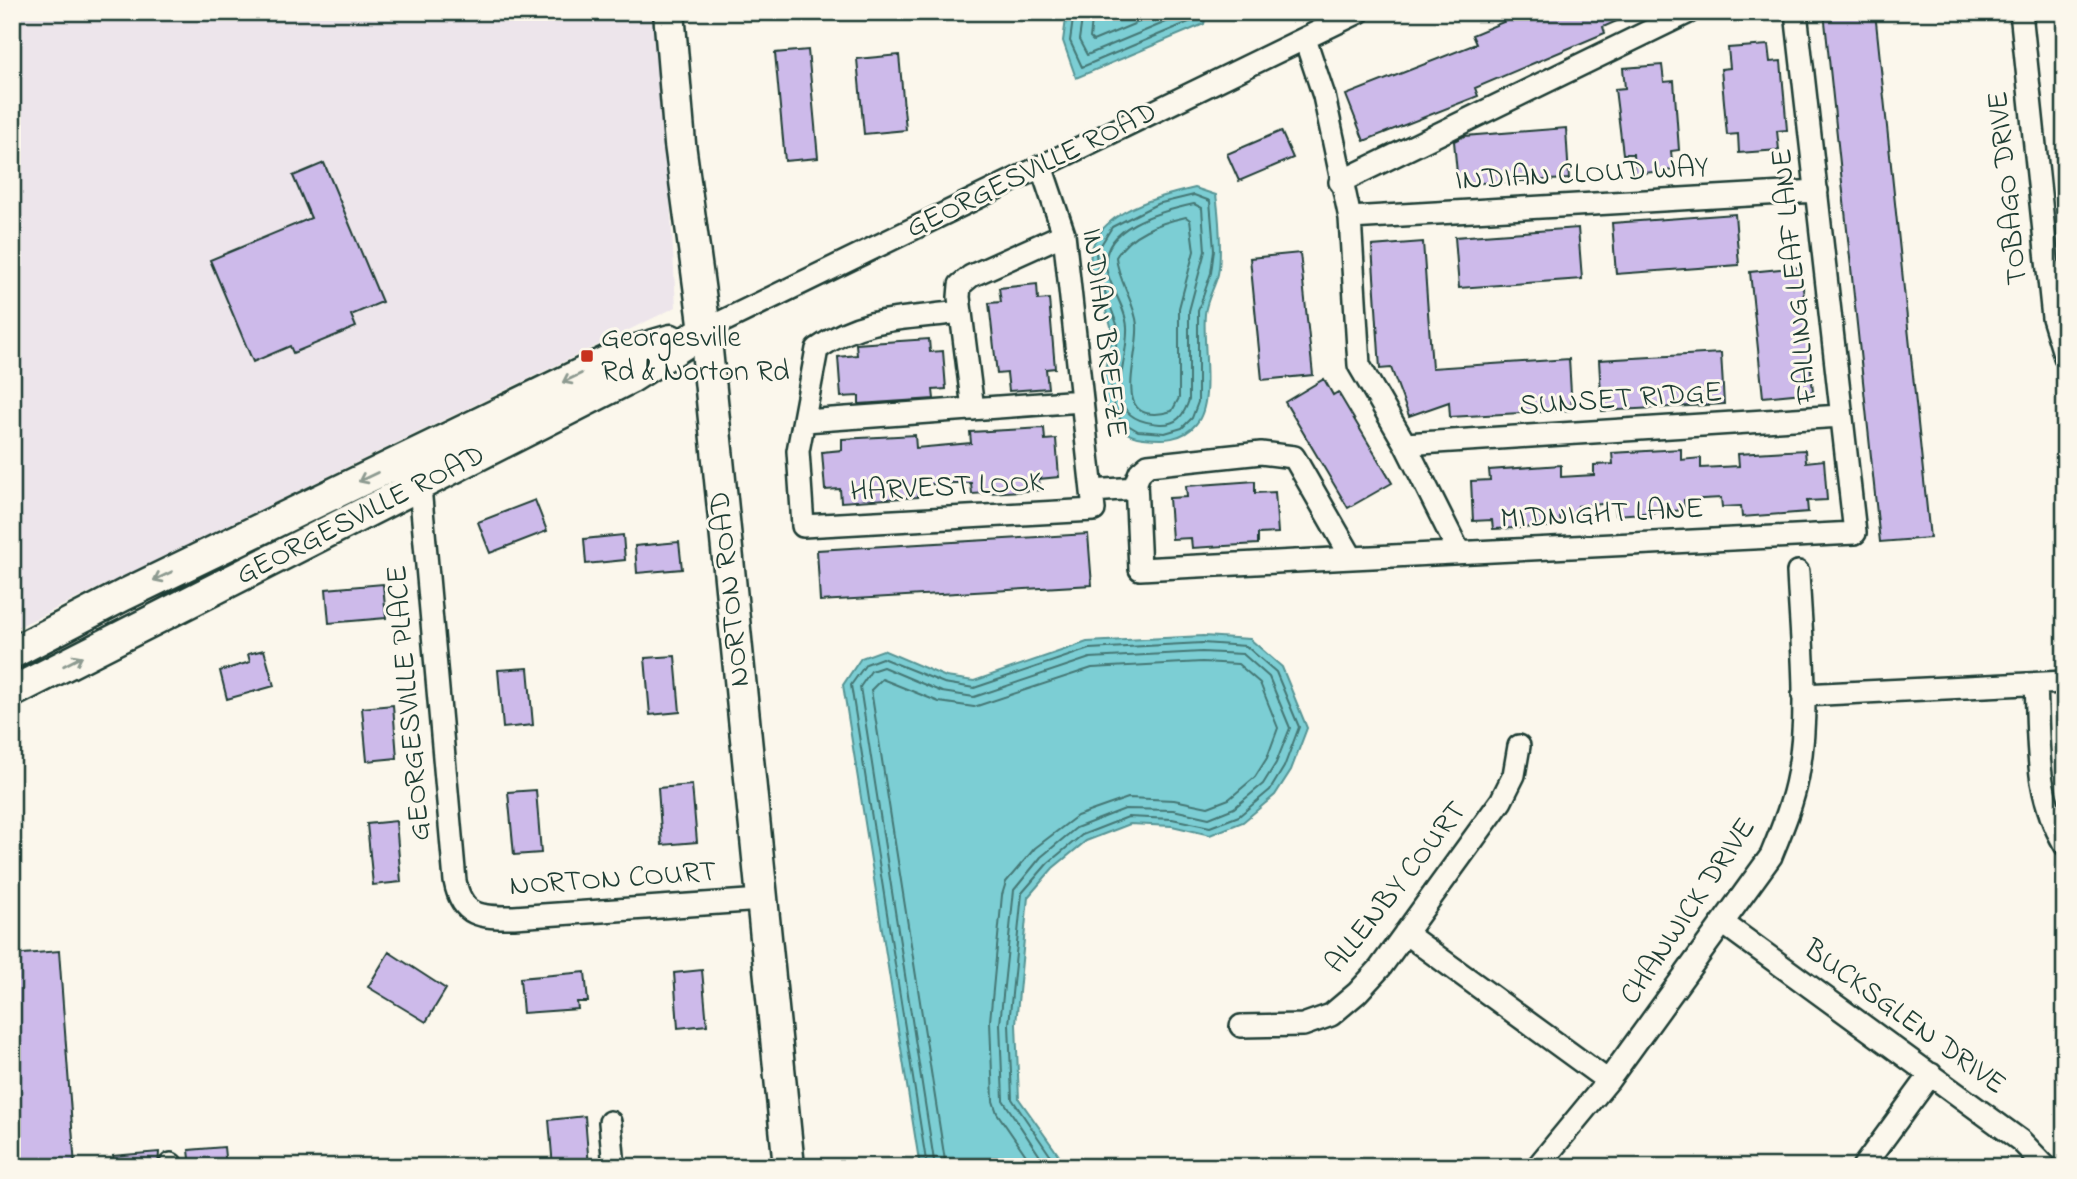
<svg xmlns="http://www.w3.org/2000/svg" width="2077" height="1179" viewBox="0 0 2077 1179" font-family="'Indie Flower',sans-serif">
<rect width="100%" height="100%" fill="#fbf7ec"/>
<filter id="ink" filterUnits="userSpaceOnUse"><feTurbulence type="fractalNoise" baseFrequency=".0143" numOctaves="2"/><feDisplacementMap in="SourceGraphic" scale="14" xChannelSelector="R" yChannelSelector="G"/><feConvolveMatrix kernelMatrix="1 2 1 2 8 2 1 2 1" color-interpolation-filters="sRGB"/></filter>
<g filter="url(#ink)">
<!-- built -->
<path fill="#ede5eb" d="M12,12h648l16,295 -664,323z"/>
<!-- water -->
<path fill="#7cced4" stroke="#579494" stroke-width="2" d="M1067,12h140l-3,12 -128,54 -13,-37z
M1195,188l21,7c3,19 6,60 2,79 -3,13 -12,26 -13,40 -3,29 10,89 -9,110 -14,17 -33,16 -53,14 -21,-2 -33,-19 -39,-38 -7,-23 11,-51 7,-74 -4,-19 -17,-36 -20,-55 -9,-56 62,-73 104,-83z
M1203,636l47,3 32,28 25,61 -16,42 -16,25 -32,27 -33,13 -38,-9 -42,-2 -44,17 -33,27 -25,29 -12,127 3,75 48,68h-147l-77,-482 18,-27 22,-8 63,27 28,4 113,-39z"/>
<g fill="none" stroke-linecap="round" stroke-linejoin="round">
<!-- shore -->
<path stroke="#447774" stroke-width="2" d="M1074,12l-4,29 12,26 114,-48 3,-7
M1083,12l-4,28 8,15 103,-43
M1093,12l-3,26 3,3 70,-29
M1194,195l16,6 4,49 -3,23 -13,38v91l-6,16 -10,10 -17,5 -27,-2 -17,-10 -11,-25 8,-69 -20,-54 -2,-20 16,-26 45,-23z
M1194,204l8,4 3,43 -16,60v89c-5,15 -12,25 -29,24 -64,-4 -31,-57 -33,-97 -1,-18 -15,-37 -20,-55 -11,-45 55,-61 87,-68z
M1186,217l4,3 4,31 -15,57v90l-7,13c-65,19 -32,-55 -35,-86 -2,-23 -19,-44 -21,-68 14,-24 43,-34 70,-40z
M927,1167l-76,-482 15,-21 16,-6 62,25 30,5 115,-39 113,-6 44,3 30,26 23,55 -15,40 -14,23 -31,26 -29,11 -38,-8 -44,-2 -46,18 -34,28 -26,30 -13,131 3,75 46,68
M935,1167l-75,-480 11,-16 12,-4 59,25 32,5 116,-39 112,-6 41,2 26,23 21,51 -14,35 -13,21 -29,24 -25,10 -36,-8 -48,-1 -49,19 -35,29 -27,33 -14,134 3,76 44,67
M946,1167l-75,-477 11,-11 57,23 35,5 118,-39 110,-6 36,2 22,19 18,45 -11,30 -12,19 -26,22 -21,8 -34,-7 -46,-2 -51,18 -42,32 -29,34 -4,13 -12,126 3,80 4,12 37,54"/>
</g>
<!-- building -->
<path fill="#cdbaea" stroke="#1f3d34" stroke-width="2" d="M1527,12h110l-34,15 2,6 -130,55 3,8 -114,45 -18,-46 130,-51 -4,-9z
M1824,12h51l55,526 -50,4z
M1768,45l2,17 11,-1 6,69 -10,1 2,19 -40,3 -1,-19 -11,1 -6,-66 9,-1 -2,-20z
M808,50l10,108 -33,3 -10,-108z
M899,55l7,75 -42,4 -7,-75z
M1662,65l2,17 10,-1 5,69 -8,1 2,19 -39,4 -1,-20h-10l-8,-65 10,-1 -2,-20z
M1566,128l3,51 -111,5 -4,-43 10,-5z
M1281,131l12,27 -54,23 -12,-27z
M324,163l58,139 -31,13 5,12 -63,26 -3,-7 -37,16 -43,-102 101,-42 -18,-42z
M1735,214l4,51 -123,9 -4,-51z
M1578,228l4,51 -123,9 -4,-51z
M1423,242l9,126 137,-9 3,51 -122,7 -1,-15 -40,14 -18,-48 -11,1 -8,-123z
M1300,253l13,122 -51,5 -12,-122z
M1801,267l12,125 -50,5 -13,-125z
M1037,284l1,16 11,-1 6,69 -9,1 2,19 -39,3 -2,-18 -10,1 -8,-71 12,-1 -2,-14z
M929,339l1,13 13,-1 3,38 -13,1 1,9 -75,5v-8l-18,1 -3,-40 19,-2 -1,-11z
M1721,353l3,51 -122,7 -3,-51z
M1324,379l9,16 5,-3 54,91 -44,25 -63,-106z
M1044,428l1,12 11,-1 3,38 -20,2 1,11 -68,4 -1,-11h-18l-35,2v12l-77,5 -1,-13 -15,1 -3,-38 20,-2v-11l73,-4 1,13 55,-5 -1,-11z
M1681,449v11l20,-2v10l38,-2 -1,-12 67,-4 1,12 18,-2 3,40 -20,1 1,11 -66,5 -1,-11 -19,1 -1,-9 -37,2 1,10 -69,5 -1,-12 -37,3v8l-18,1 1,11 -68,3 -1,-9 -19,1 -2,-40 19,-1 -1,-10 72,-5v12l33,-2v-10l19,-1 -1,-11z
M1255,481v12l20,-1 3,41 -20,1v10l-66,4 -1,-10 -19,1 -3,-41 18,-1 -1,-11z
M535,500l12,31 -57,22 -12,-31z
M1088,534l4,51 -272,16 -3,-51z
M623,535l2,25 -39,4 -2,-25z
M679,542l3,27 -45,4 -2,-27z
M383,584l3,34 -57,5 -3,-34z
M264,650l10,36 -47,13 -7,-28 30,-9 -2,-8z
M675,656l5,56 -30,3 -5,-57z
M528,668l5,57 -30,3 -5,-58z
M393,705l4,53 -30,3 -5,-53z
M692,785l5,57 -35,3 -4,-57z
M536,790l5,63 -27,2 -6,-63z
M396,821l5,61 -28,3 -6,-61z
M59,951l16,216h-63v-212z
M389,952l57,37 -20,33 -58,-35z
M702,970l5,55 -29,3 -4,-55z
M585,972l3,30h-11l1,7 -55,4 -3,-35z
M585,1116l4,51h-36l-4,-47z
M224,1147l2,20h-35l-2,-17z
M159,1152l-1,15h-44l-1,-11z"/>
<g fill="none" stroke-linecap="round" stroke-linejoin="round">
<defs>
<path id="street" d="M2021,12l32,306 12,39
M1305,39l19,57 26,122 9,147 46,79 54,108
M1340,182l349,-170
M1350,218l467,-27
M961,312c-55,7 -97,4 -144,37l-19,102 5,75 291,-16 -30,-276 -23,-68
M705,330l654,-318
M973,409l-14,-112 1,-12 11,-9 93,-42
M805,421l277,-20
M1405,444l436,-28
M1261,453l33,4 58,101 -212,11 -4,-87 4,-10 8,-7z
M420,487l35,394c7,37 27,36 59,36l248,-17
M1092,491l44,-3
M1352,558l503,-25 -59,-521
M2036,684c3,58 -2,110 29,161
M1803,695l262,-13
M1723,923l298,218 25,26
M1405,933l203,148
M1241,1026l62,-1 28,-10 26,-22 23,-25 121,-167 13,-26 5,-29
M610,1122l4,45
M171,1164v3
M1537,1167l71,-86 163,-225c11,-27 22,-53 27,-81 12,-66 3,-137 0,-203
M1863,1167l68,-93"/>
<path id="secondary" d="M669,12l11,132 25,186 84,837
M12,653l112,-58 496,-240 51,-15
M12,692l618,-314 75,-48"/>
</defs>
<!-- street casing -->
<use href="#street" stroke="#1f3d34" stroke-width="26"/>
<!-- secondary casing -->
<use href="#secondary" stroke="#1f3d34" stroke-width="35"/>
<!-- street -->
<use href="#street" stroke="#fbf7ec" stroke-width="21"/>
<!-- secondary -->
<use href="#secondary" stroke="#fbf7ec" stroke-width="30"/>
</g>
<!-- one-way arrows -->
<defs><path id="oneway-shaft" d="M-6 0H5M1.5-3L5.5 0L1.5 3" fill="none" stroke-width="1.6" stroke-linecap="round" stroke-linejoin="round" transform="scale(1.75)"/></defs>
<g stroke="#8d9a90">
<use href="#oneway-shaft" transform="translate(572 378) rotate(154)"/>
<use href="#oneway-shaft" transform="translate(368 477) rotate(154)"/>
<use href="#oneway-shaft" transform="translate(163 576) rotate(154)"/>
<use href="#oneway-shaft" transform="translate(73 661) rotate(-27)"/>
</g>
</g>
<!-- markers -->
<rect fill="#c8321e" stroke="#fbf7ec" stroke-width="2.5" x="580" y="349" width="14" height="14" rx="3.5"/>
<g text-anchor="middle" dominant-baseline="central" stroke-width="6" stroke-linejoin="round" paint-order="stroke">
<!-- street labels -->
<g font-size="30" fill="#1f3d34" stroke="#fbf7ec">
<text transform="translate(1032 171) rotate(-26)">GEORGESVILLE ROAD</text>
<text transform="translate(1582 175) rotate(-3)">INDIAN CLOUD WAY</text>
<text transform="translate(2009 188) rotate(-96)">TOBAGO DRIVE</text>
<text transform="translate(1796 276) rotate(-96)">FALLING LEAF LANE</text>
<text transform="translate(1103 333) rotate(83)">INDIAN BREEZE</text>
<text transform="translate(1621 400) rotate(-4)">SUNSET RIDGE</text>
<text transform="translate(947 488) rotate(-3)">HARVEST LOOK</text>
<text transform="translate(1602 515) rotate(-3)">MIDNIGHT LANE</text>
<text transform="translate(361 516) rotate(-27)">GEORGESVILLE ROAD</text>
<text transform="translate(731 589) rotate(-96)">NORTON ROAD</text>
<text transform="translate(410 703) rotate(-95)">GEORGESVILLE PLACE</text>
<text transform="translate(613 880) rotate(-4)">NORTON COURT</text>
<text transform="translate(1397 888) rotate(-52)">ALLENBY COURT</text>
<text transform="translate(1689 912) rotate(-56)">CHANWICK DRIVE</text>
<text transform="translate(1904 1018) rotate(36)">BUCKSGLEN DRIVE</text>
</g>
<!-- poi labels -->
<g font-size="30" fill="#1f3d34" stroke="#fbf7ec" text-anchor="start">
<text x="601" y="339">Georgesville<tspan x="601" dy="34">Rd &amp; Norton Rd</tspan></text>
</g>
</g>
<!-- margin -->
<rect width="2077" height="1179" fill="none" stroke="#fbf7ec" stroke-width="42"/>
<rect x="21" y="21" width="2035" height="1137" fill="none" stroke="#1f3d34" stroke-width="2.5" filter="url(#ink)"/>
</svg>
